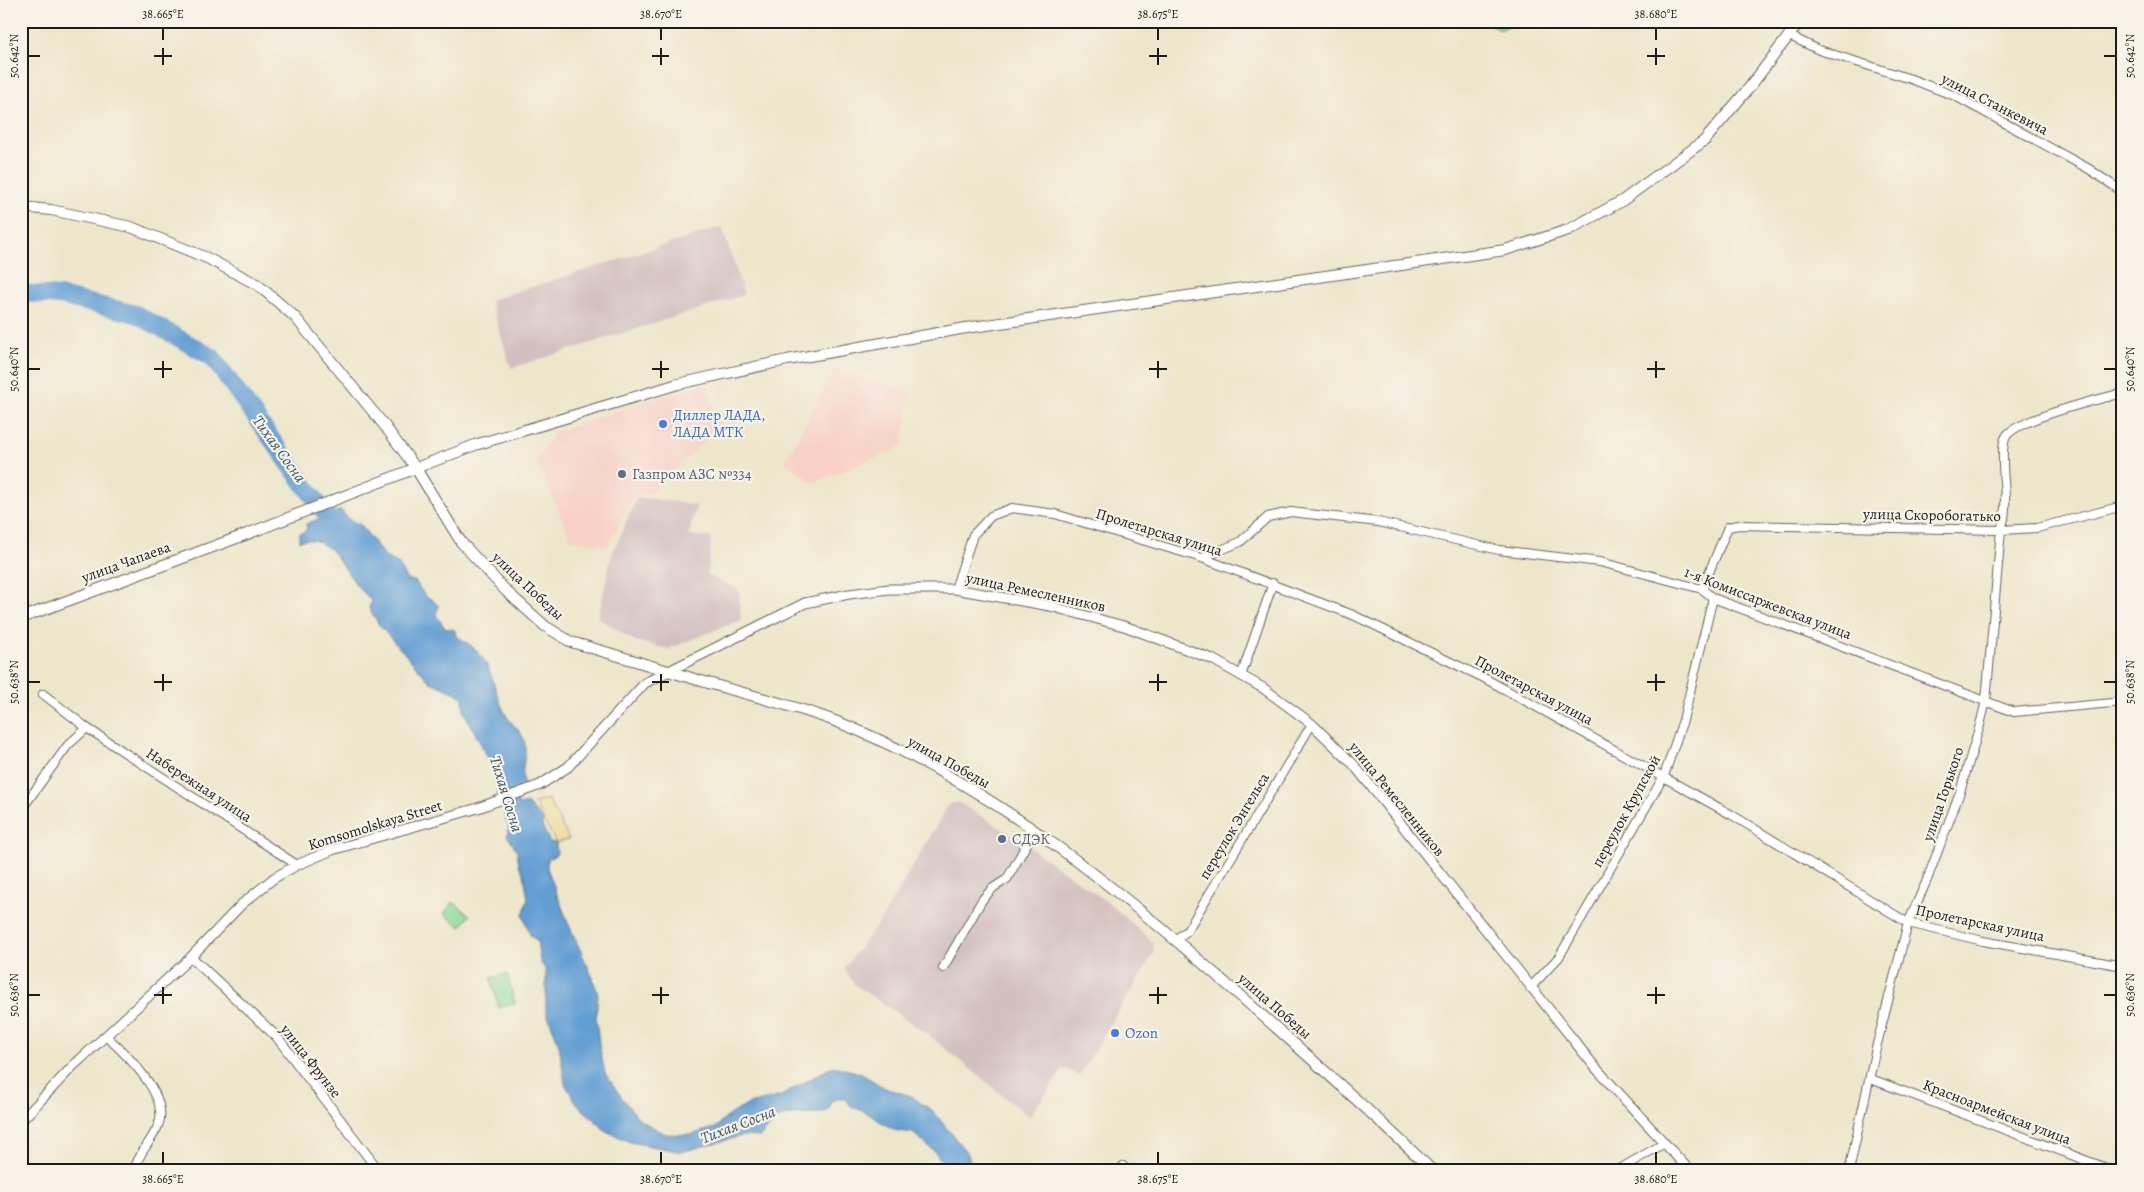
<svg xmlns="http://www.w3.org/2000/svg" width="2144" height="1192" viewBox="0 0 2144 1192" font-family="Alegreya,serif">
<rect width="100%" height="100%" fill="#f7f3e8"/>
<filter id="ink" filterUnits="userSpaceOnUse"><feTurbulence type="fractalNoise" baseFrequency=".02" numOctaves="2"/><feDisplacementMap in="SourceGraphic" scale="10" xChannelSelector="R" yChannelSelector="G"/><feConvolveMatrix kernelMatrix="1 2 1 2 8 2 1 2 1" color-interpolation-filters="sRGB"/></filter>
<filter id="wash" filterUnits="userSpaceOnUse"><feTurbulence type="fractalNoise" baseFrequency=".0096" numOctaves="4" result="noise"/><feDisplacementMap in="SourceGraphic" scale="20" xChannelSelector="R" yChannelSelector="G"/><feGaussianBlur stdDeviation="1.12" result="paint"/><feColorMatrix in="noise" values="0 0 0 0 0 0 0 0 0 0 0 0 0 0 0 0 0 1.4 0 .05"/><feComposite in="paint" operator="in"/></filter>
<g filter="url(#wash)">
<rect width="100%" height="100%" fill="#ede6ca"/>
<!-- built -->
<path fill="#f7d1c7" d="M835,369l76,23 -9,55 -89,36 -28,-21z
M706,384l15,41 -70,68 -16,1 -27,52 -37,-7 -35,-79 18,-27 104,-36z"/>
<!-- industrial -->
<path fill="#d2bfc0" d="M722,227l22,68 -233,73 -21,-68z
M637,497l60,8 -9,31 23,1 -3,38 31,15 2,30 -73,29 -33,-8 -37,-23 14,-64z
M958,802l57,35 94,66 45,40v10l-75,123 -15,-8 -35,49 -99,-81 -76,-52 -10,-16 37,-48 68,-116z"/>
<!-- green -->
<path fill="#89da9a" stroke="#527b5b" d="M1486,21h34l-21,9z
M453,902l17,13 -9,12 -17,-13z
M507,974l8,29 -16,5 -8,-30z"/>
<!-- sand -->
<path fill="#eeda9e" stroke="#857b5d" d="M548,799l21,40 -13,4 -22,-40z"/>
<!-- water -->
<path fill="#629ed3" stroke="#3f5d78" d="M341,510l7,9 13,6 24,32 13,6 8,16 9,2 10,15 8,4 6,6 -3,9 9,13 10,2 1,6c40,21 32,45 50,79 6,10 17,16 19,29 2,17 -7,26 1,46l-27,9 -4,-20 2,-4 -33,-63 -1,-14 -9,-6 -24,-10 -51,-57 -10,-17 2,-7c-5,-7 -12,-12 -16,-18 -15,-20 -28,-50 -56,-42v-7l8,-4 -1,-6z
M527,803l16,17 -1,6 8,16 6,1 1,11 -10,6v8l22,57 24,53 5,17 -2,22 3,27 6,29 17,25 19,23 25,13 24,1 25,-7 14,-13 20,-11 32,-8 52,-30 27,7 25,15 26,8 22,15 35,43 5,17h-24l-14,-19 -22,-19 -19,-3 -27,-17 -16,-7 -7,-8 -12,2 -3,10c-14,8 -32,1 -49,8 -7,3 -14,14 -20,19l-18,-1 -61,16 -51,-10 -24,-11 -29,-27 -12,-20 -6,-39 -13,-35v-39l-6,-10 -3,-21 -6,-3 -8,-22 5,-16 -4,-24 -5,-10 -2,-14 -10,-16 4,-18 -5,-8z"/>
<g fill="none" stroke-linecap="round" stroke-linejoin="round">
<!-- river -->
<path stroke="#629ed3" stroke-width="18" d="M21,293l39,3 76,18 76,43 129,178
M503,779l15,52"/>
</g>
</g>
<g filter="url(#ink)">
<g fill="none" stroke-linecap="round" stroke-linejoin="round">
<defs>
<path id="minor" d="M1790,36l29,14 92,29 44,17 134,73 34,23
M1202,558l38,-16 28,-25 23,-5 87,10 121,28 101,12 102,27 11,9 301,114 109,-10
M955,589l18,-54 18,-19 21,-8 43,6 147,44 151,57 133,64 246,136 176,108 75,18 140,25
M1702,589l26,-62 11,-2 262,5 36,-2 86,-22
M1241,676l32,-93
M87,728l210,137
M21,810l47,-65 19,-17 -44,-34
M1176,939l11,-8 125,-207
M943,968l39,-68 11,-12 14,-9 27,-48
M1530,988l29,-31 105,-181 19,-56 30,-122
M106,1036c20,18 65,60 52,90 -6,14 -18,26 -23,41l1,4
M1871,1079l243,92
M1123,1166l4,5
M1616,1171l47,-27
M1849,1171l27,-123 32,-125 19,-43 33,-88 20,-67 6,-24 15,-171c8,-22 2,-45 2,-68 0,-8 -1,-20 4,-27 14,-17 92,-36 116,-42"/>
<path id="tertiary" d="M191,957l86,80 102,134
M21,1121l51,-54 119,-110 51,-53 32,-26 23,-13 35,-15 146,-42 62,-23 28,-18 77,-84 160,-80 44,-9 40,-5h66l95,17 77,21 85,32 51,29 49,36 42,41 241,302 95,104"/>
<path id="secondary" d="M21,207l30,3 80,17 76,31 51,27 37,32 89,108 31,42 46,75 45,49 39,35 26,16c53,15 105,32 158,47 43,12 87,23 128,41 142,61 265,162 381,264 66,58 131,116 195,177
M21,618l221,-82 233,-91 203,-61 109,-24 179,-32 539,-78 63,-20 54,-29 83,-61 44,-52 51,-67"/>
</defs>
<!-- minor casing -->
<use href="#minor" stroke="#656359" stroke-width="10"/>
<!-- tertiary casing -->
<use href="#tertiary" stroke="#656359" stroke-width="11"/>
<!-- secondary casing -->
<use href="#secondary" stroke="#656359" stroke-width="12"/>
<!-- minor -->
<use href="#minor" stroke="#fff" stroke-width="8"/>
<!-- tertiary -->
<use href="#tertiary" stroke="#fff" stroke-width="9"/>
<!-- secondary -->
<use href="#secondary" stroke="#fff" stroke-width="10"/>
</g>
</g>
<!-- ticks -->
<path fill="none" stroke="#1c1c1c" stroke-width="2" d="M163,28v12M661,28v12M1158,28v12M1656,28v12M163,48v17M661,48v17M1158,48v17M1656,48v17M28,56h12M154,56h18M652,56h17M1149,56h18M1647,56h18M2104,56h12M163,361v17M661,361v17M1158,361v17M1656,361v17M28,369h12M154,369h18M652,369h17M1149,369h18M1647,369h18M2104,369h12M163,674v17M661,674v17M1158,674v17M1656,674v17M28,682h12M154,682h18M652,682h17M1149,682h18M1647,682h18M2104,682h12M163,987v17M661,987v17M1158,987v17M1656,987v17M28,995h12M154,995h18M652,995h17M1149,995h18M1647,995h18M2104,995h12M163,1152v12M661,1152v12M1158,1152v12M1656,1152v12"/>
<!-- markers -->
<g fill="#3f7fe0" stroke="#f7f3e8" stroke-width="2">
<circle cx="663" cy="424" r="5"/>
<circle cx="1115" cy="1033" r="5"/>
</g>
<g fill="#5c6f8a" stroke="#f7f3e8" stroke-width="2">
<circle cx="622" cy="474" r="5"/>
<circle cx="1002" cy="839" r="5"/>
</g>
<g text-anchor="middle" dominant-baseline="central" stroke-width="4.5" stroke-linejoin="round" paint-order="stroke">
<!-- street labels -->
<g font-size="15" fill="#1c1c1c" stroke="#f7f3e8">
<text transform="translate(1995 104) rotate(27)">улица Станкевича</text>
<text transform="translate(1932 515) rotate(1)">улица Скоробогатько</text>
<text transform="translate(1159 532) rotate(17)">Пролетарская улица</text>
<text transform="translate(126 562) rotate(-20)">улица Чапаева</text>
<text transform="translate(528 586) rotate(43)">улица Победы</text>
<text transform="translate(1036 592) rotate(12)">улица Ремесленников</text>
<text transform="translate(1768 603) rotate(21)">1-я Комиссаржевская улица</text>
<text transform="translate(1534 690) rotate(28)">Пролетарская улица</text>
<text transform="translate(949 762) rotate(29)">улица Победы</text>
<text transform="translate(199 785) rotate(33)">Набережная улица</text>
<text transform="translate(1943 794) rotate(-71)">улица Горького</text>
<text transform="translate(1397 799) rotate(51)">улица Ремесленников</text>
<text transform="translate(1626 811) rotate(-61)">переулок Крупской</text>
<text transform="translate(375 825) rotate(-17)">Komsomolskaya Street</text>
<text transform="translate(1234 826) rotate(-59)">переулок Энгельса</text>
<text transform="translate(1980 923) rotate(12)">Пролетарская улица</text>
<text transform="translate(1275 1006) rotate(41)">улица Победы</text>
<text transform="translate(311 1061) rotate(52)">улица Фрунзе</text>
<text transform="translate(1997 1112) rotate(21)">Красноармейская улица</text>
</g>
<!-- shop labels -->
<g font-size="15" fill="#366cbe" stroke="#f7f3e8" text-anchor="start">
<text x="673" y="415">Диллер ЛАДА,<tspan x="673" dy="17">ЛАДА МТК</tspan></text>
<text x="1125" y="1033">Ozon</text>
</g>
<!-- service labels -->
<g font-size="15" fill="#4e5e75" stroke="#f7f3e8" text-anchor="start">
<text x="632" y="474">Газпром АЗС №334</text>
<text x="1012" y="839">СДЭК</text>
</g>
<!-- water labels -->
<g font-size="16" font-style="italic" fill="#3c566e" stroke="#f7f3e8">
<text transform="translate(279 449) rotate(54)">Тихая Сосна</text>
<text transform="translate(506 794) rotate(73)">Тихая Сосна</text>
<text transform="translate(738 1125) rotate(-21)">Тихая Сосна</text>
</g>
</g>
<!-- margin -->
<rect width="2144" height="1192" fill="none" stroke="#f7f3e8" stroke-width="55"/>
<rect x="28" y="28" width="2088" height="1136" fill="none" stroke="#1c1c1c" stroke-width="2"/>
<g font-size="12" text-anchor="middle" fill="#1c1c1c">
<text x="163" y="18">38.665°E</text>
<text x="661" y="18">38.670°E</text>
<text x="1158" y="18">38.675°E</text>
<text x="1656" y="18">38.680°E</text>
<text transform="translate(14 56) rotate(-90)" y="4">50.642°N</text>
<text transform="translate(2130 56) rotate(-90)" y="4">50.642°N</text>
<text transform="translate(14 369) rotate(-90)" y="4">50.640°N</text>
<text transform="translate(2130 369) rotate(-90)" y="4">50.640°N</text>
<text transform="translate(14 682) rotate(-90)" y="4">50.638°N</text>
<text transform="translate(2130 682) rotate(-90)" y="4">50.638°N</text>
<text transform="translate(14 995) rotate(-90)" y="4">50.636°N</text>
<text transform="translate(2130 995) rotate(-90)" y="4">50.636°N</text>
<text x="163" y="1183">38.665°E</text>
<text x="661" y="1183">38.670°E</text>
<text x="1158" y="1183">38.675°E</text>
<text x="1656" y="1183">38.680°E</text>
</g>
</svg>
